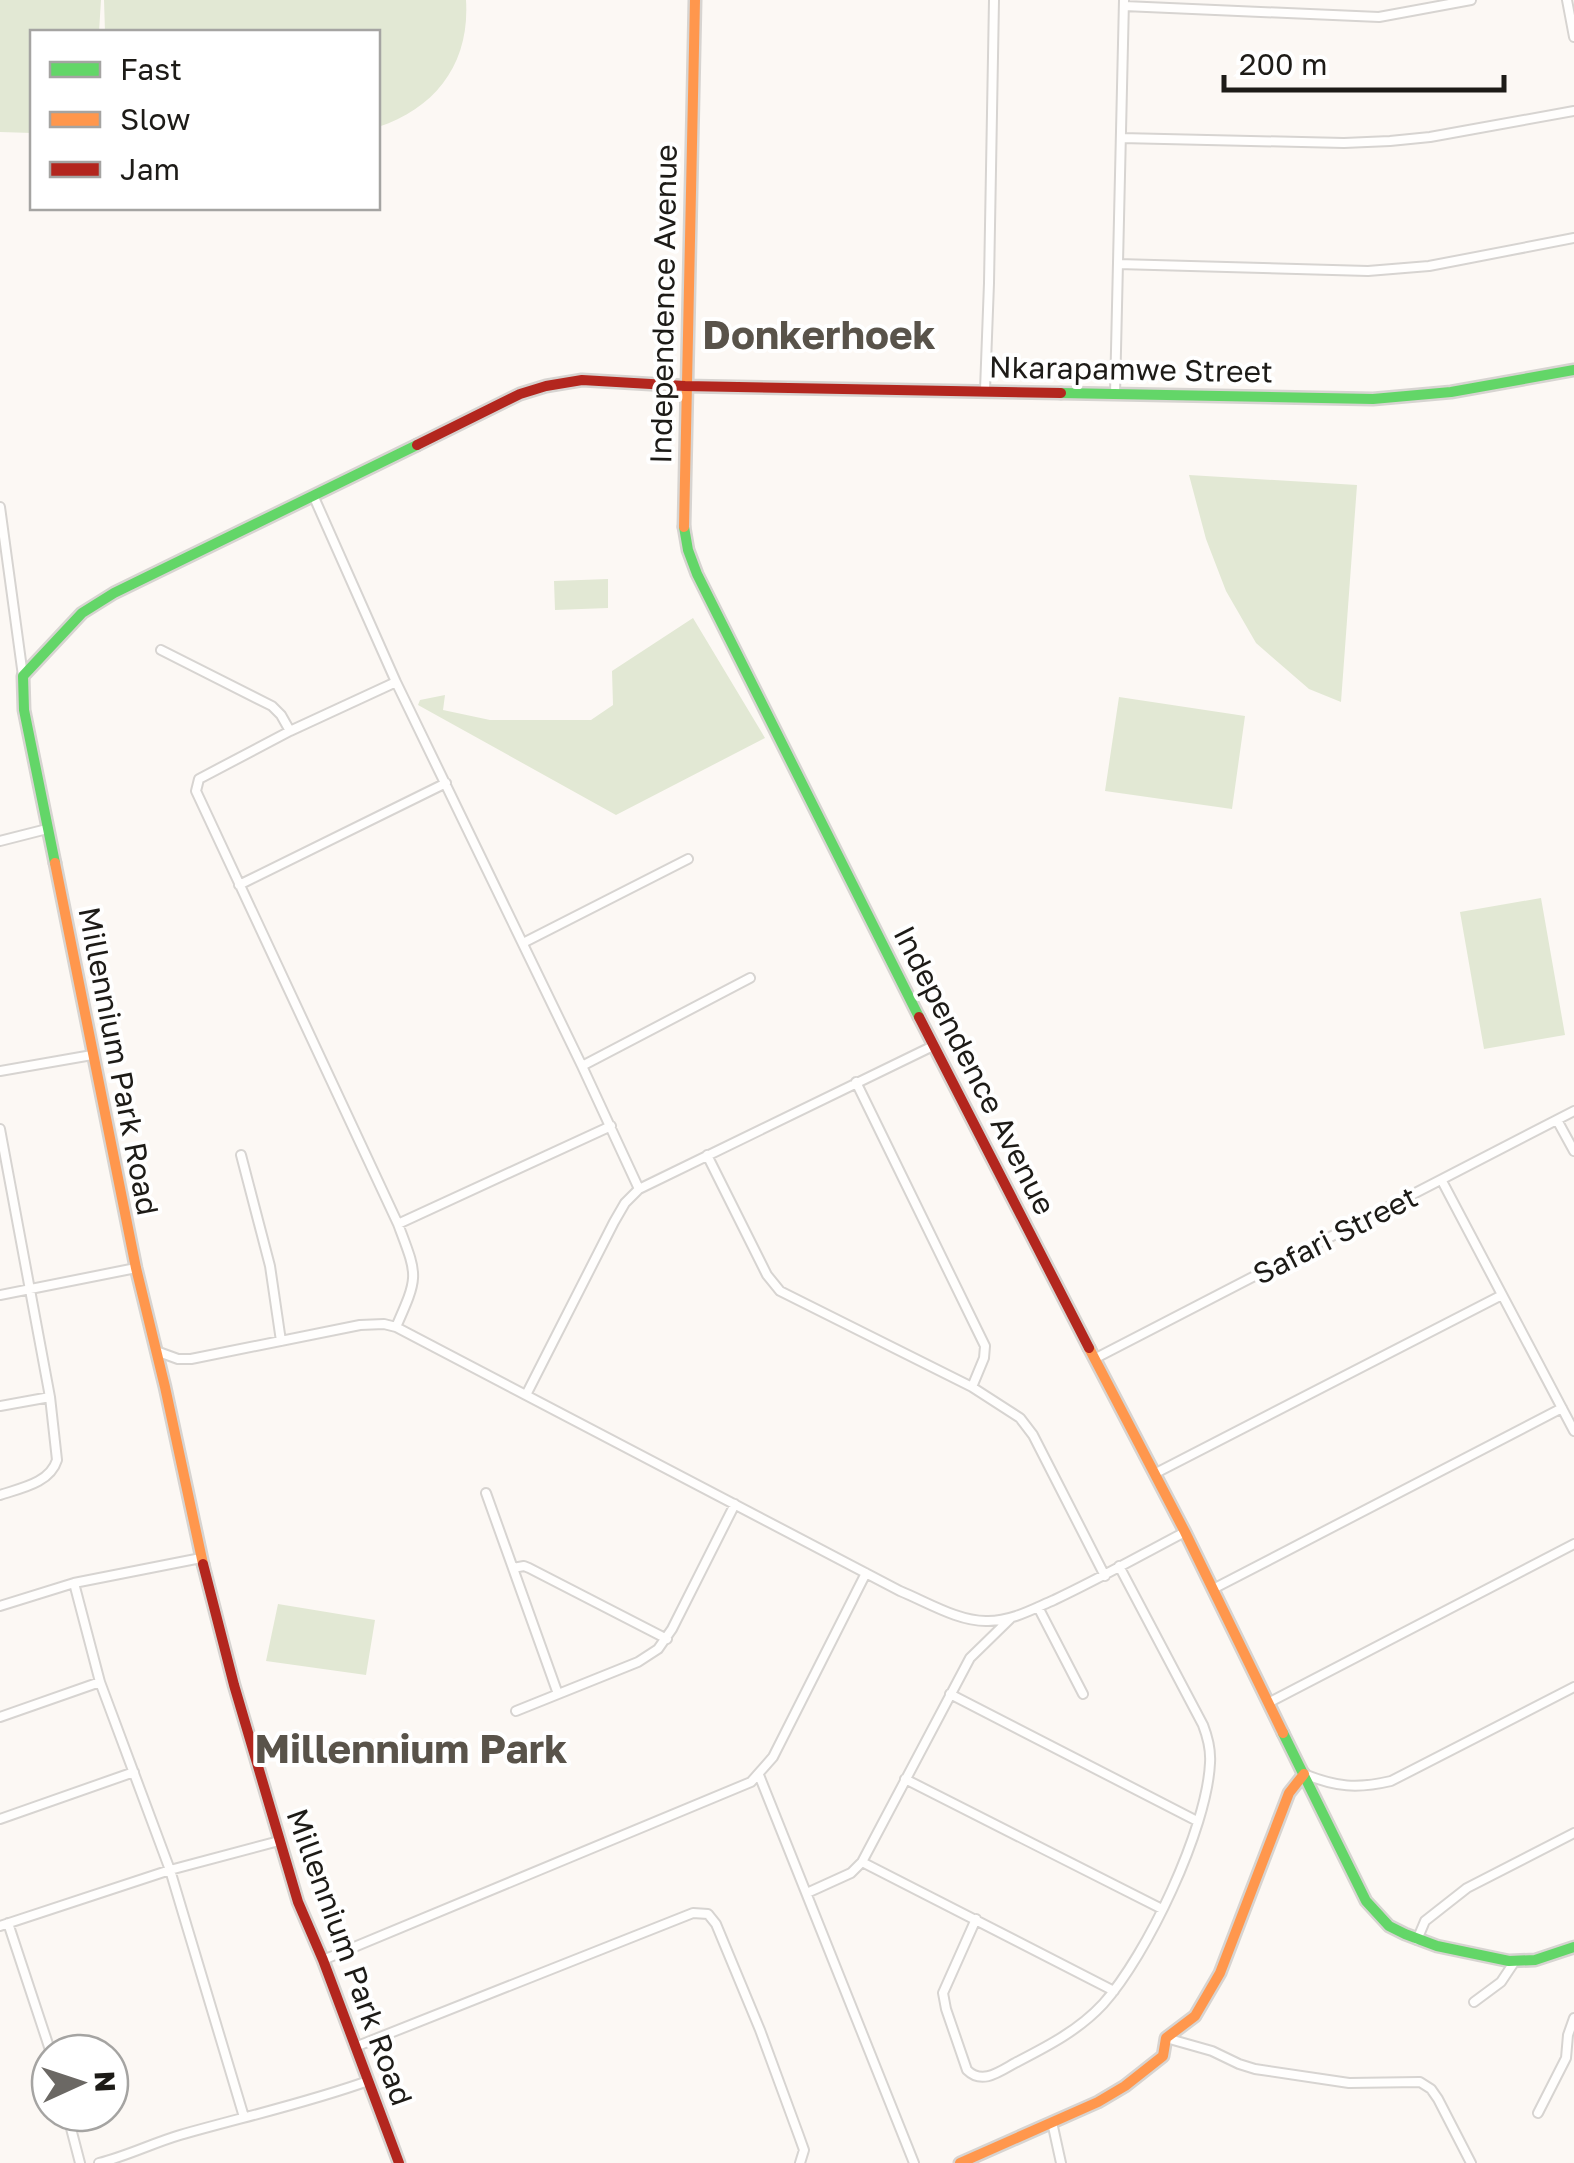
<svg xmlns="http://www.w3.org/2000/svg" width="1574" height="2163" viewBox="0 0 1574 2163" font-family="'Golos Text',sans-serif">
<rect width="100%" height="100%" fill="#fcf8f4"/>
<!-- green -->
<path fill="#e2e8d4" d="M0,0h101l-2,32h-67v101l-32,-1z
M104,0h362c4,63 -30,108 -88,127v-95h-273z
M1189,475l168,10 -16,217 -32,-13 -53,-46 -30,-52 -20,-52z
M608,579v29l-53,2 -1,-29z
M693,618l72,120 -149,77 -198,-110 2,-5 25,-5 -2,15 47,10h101l22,-15 -1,-34z
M1119,697l126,19 -13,93 -127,-18z
M1541,898l24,137 -81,14 -24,-137z
M278,1604l97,16 -9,55 -100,-14z"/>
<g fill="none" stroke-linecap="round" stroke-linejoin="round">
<defs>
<path id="street" d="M1567,0l7,37
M1124,6l255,11 92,-17
M1121,138l223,5 46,-2 40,-4 144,-26
M1118,264l250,7 61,-5 145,-28
M985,390l4,-107 5,-283
M1115,394l9,-394
M313,495l83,187 186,384 57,123
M0,507l23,169
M161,650l111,56 9,9 9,16
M0,841l47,-12
M239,885l207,-102
M523,943l165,-84
M582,1066l168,-88
M0,1071l92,-16
M856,1082l129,264 -1,12 -12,29
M1557,1120l17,31
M0,1129l50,268 7,63c-7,23 -36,28 -57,35
M241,1155l29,111 11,75
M707,1155l60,120 13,16 192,96 48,31 13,17 72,141
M1442,1181l132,250
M398,1224l213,-98
M0,1295l136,-27
M396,1327c23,-52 22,-50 2,-103l-202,-433 3,-12 91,-48 106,-49
M156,1351l22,8h13l169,-34 24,-1 12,3 504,264c27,11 59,31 88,30 24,0 45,-12 66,-21 45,-21 87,-45 131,-68
M1096,1358l478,-247
M526,1395l88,-173 11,-19 14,-14 294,-143
M0,1406l50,-9
M1154,1474l348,-179
M486,1493l72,201
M513,1568l11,-2 5,2 138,71
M74,1583l26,99 70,188 74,247
M1213,1589l349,-181
M0,1606l74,-23 127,-25
M1038,1607l45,87
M950,1694l247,127
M1270,1702l304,-158
M516,1711l122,-49 20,-13 14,-20 63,-125
M0,1717l100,-35
M1304,1774c32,13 53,15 87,7l183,-94
M759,1775l155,388
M905,1779l257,130
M0,1819l134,-47
M862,1862l252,129
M807,1893l44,-20 11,-11 108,-204 41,-40
M976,1919l-33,74 3,16 21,61c15,15 32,2 48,-7 31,-16 63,-32 88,-59 44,-49 104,-175 107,-241 1,-14 -2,-25 -7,-38l-84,-159
M8,1923l43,130
M0,1926l170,-56 109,-29
M1417,1940l8,-19 42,-33 107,-55
M323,1960l428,-178 22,-25 93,-184
M1474,2002l27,-20 14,-21
M1166,2038l46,13 27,13 16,5 94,14 71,-1 11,7 7,10 33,64
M355,2047l338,-134 15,1 8,10 44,106 39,106 5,14 -4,13
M67,2113l13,50
M1538,2113l28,-55 2,-23 6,-17
M1052,2122l9,41
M99,2163c28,-7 54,-20 81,-28 63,-18 127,-32 188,-54"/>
<path id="fast" d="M1061,393l312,6 78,-7 123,-22
M684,527l4,23 9,24 222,443
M55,863l-31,-153 -1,-34 59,-63 32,-20 303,-148
M1283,1733l83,168 23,25 16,8 32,12 72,15 26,-1 39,-13"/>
<path id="slow" d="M684,527l11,-527
M55,863l81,405 29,119 38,177
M1089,1348l96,184 98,201
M960,2163l138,-61 27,-16 38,-30 3,-18 29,-22 25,-43 69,-180 15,-19"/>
<path id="jam" d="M417,445l103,-51 26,-8 36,-6 103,6 376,7
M919,1017l170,331
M203,1564l31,121 64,217 25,58 76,203"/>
</defs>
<!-- street casing -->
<use href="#street" stroke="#d7d4d1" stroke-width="12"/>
<!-- fast casing -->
<use href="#fast" stroke="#d7d4d1" stroke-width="15"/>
<!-- slow casing -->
<use href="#slow" stroke="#d7d4d1" stroke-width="15"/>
<!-- jam casing -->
<use href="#jam" stroke="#d7d4d1" stroke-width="15"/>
<!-- street -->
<use href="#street" stroke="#fffefd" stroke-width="8"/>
<!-- fast -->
<use href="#fast" stroke="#63d668" stroke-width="10"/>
<!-- slow -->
<use href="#slow" stroke="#ff974d" stroke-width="10"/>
<!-- jam -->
<use href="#jam" stroke="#b3261e" stroke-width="10"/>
</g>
<g text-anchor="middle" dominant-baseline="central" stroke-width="8" stroke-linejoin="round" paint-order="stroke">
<!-- street labels -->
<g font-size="30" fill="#1d1b17" stroke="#fff">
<text transform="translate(663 304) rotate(-89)">Independence Avenue</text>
<text transform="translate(1131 369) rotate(1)">Nkarapamwe Street</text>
<text transform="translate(119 1061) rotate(79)">Millennium Park Road</text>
<text transform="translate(975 1070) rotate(63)">Independence Avenue</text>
<text transform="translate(1335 1235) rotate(-27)">Safari Street</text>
<text transform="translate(350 1957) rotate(70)">Millennium Park Road</text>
</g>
<!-- district labels -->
<g font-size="40" font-weight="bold" fill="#59534a" stroke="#fff">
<text x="819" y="334">Donkerhoek</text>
<text x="411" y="1748">Millennium Park</text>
</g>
</g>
<!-- legend -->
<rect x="30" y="30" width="350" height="180" fill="#ffffff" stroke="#a5a4a2" stroke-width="2.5"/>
<rect x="50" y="62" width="50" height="15" fill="#63d668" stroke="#a5a4a2" stroke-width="2.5"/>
<text x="120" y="80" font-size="30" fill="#1d1b17">Fast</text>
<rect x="50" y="112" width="50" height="15" fill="#ff974d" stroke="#a5a4a2" stroke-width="2.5"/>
<text x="120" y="130" font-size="30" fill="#1d1b17">Slow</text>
<rect x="50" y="162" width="50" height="15" fill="#b3261e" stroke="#a5a4a2" stroke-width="2.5"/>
<text x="120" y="180" font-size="30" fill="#1d1b17">Jam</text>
<!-- north arrow -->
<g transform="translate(80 2083) rotate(87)"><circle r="48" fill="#ffffff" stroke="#a5a4a2" stroke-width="2.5"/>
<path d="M0-8L18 38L0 25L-18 38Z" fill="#6b6864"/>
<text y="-15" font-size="28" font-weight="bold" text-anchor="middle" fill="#1d1b17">N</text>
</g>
<!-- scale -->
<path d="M1224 75v15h280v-15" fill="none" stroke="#1d1b17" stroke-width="5"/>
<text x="1239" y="75" font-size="30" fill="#1d1b17" stroke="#ffffff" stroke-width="8" paint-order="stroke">200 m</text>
</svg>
